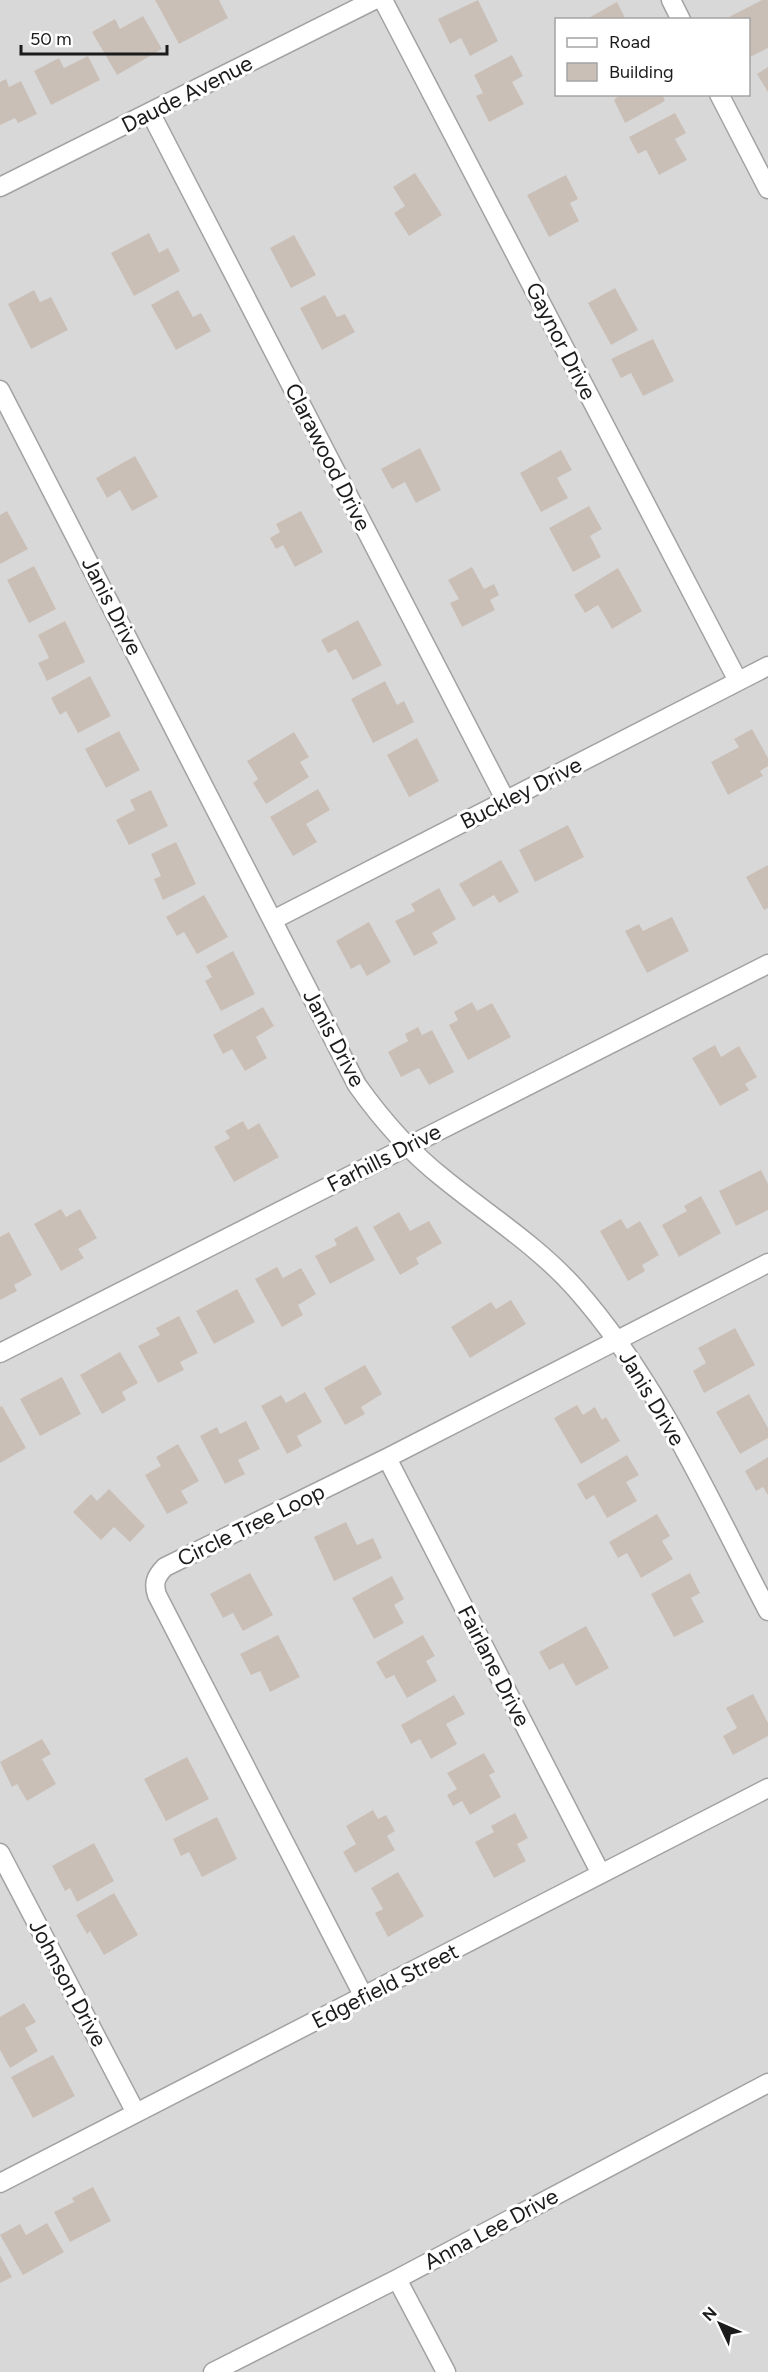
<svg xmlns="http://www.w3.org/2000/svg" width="768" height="2372" viewBox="0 0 768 2372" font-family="Figtree,sans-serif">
<rect width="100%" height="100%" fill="#eee9e0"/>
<!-- residential -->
<path fill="#d9d8d8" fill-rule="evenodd" d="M0,0h768v2372h-768zM556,20h192v74h-192z"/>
<!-- building -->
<path fill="#cabfb6" d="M155,0h64l9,18 -49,26z
M478,0l20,41 -28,15 -9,-18 -11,6 -12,-25z
M762,0h6v48l-18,9 -2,-37 -19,-3z
M617,2l9,18h-41z
M143,16l19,33 -45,26 -25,-43 23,-13 5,10z
M512,55l11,21 -11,6 12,22 -35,18 -13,-26 7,-3 -9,-18z
M88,56l12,24 -49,25 -17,-34 25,-13 5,10z
M768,67v25l-11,-18z
M6,79l3,8 12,-6 16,33 -19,9 -3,-5 -15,7v-43z
M620,94h42l3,7 -40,22 -11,-23z
M675,113l11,20 -11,6 12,21 -28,15 -13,-25 -8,4 -9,-17z
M415,173l27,42 -33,21 -15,-23 11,-7 -12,-19z
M566,175l12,24 -8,4 9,18 -30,16 -22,-42z
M149,233l10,20 9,-5 12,23 -46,25 -23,-43z
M294,235l22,40 -25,13 -21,-40z
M615,288l23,42 -27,15 -23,-42z
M34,290l6,12 11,-5 17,33 -37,19 -23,-45z
M178,290l15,27 8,-4 10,18 -35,19 -25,-45z
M325,295l12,22 8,-3 10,18 -33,18 -22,-42z
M653,339l21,42 -31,15 -12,-23 -10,5 -10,-19z
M420,448l21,42 -25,13 -11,-21 -13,7 -11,-20z
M561,450l11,20 -15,8 11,20 -27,14 -21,-39z
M135,456l23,41 -26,14 -12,-21 -13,8 -11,-20z
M589,506l13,23 -12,7 11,21 -28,15 -24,-44z
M7,511l21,38 -28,15v-49z
M301,511l22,41 -28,15 -12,-22 -7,4 -6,-11 10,-6 -4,-8z
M34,566l22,43 -27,14 -22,-43z
M472,567l12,22 10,-5 5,11 -9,5 5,10 -33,17 -12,-24 9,-4 -11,-19z
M618,568l24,43 -30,18 -14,-24 -13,8 -11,-18z
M358,620l24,45 -29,15 -17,-31 -8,4 -7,-13z
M65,621l20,41 -38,19 -9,-18 11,-5 -11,-23z
M90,676l21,40 -33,17 -12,-22 -6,4 -9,-17z
M385,681l12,24 7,-4 10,21 -41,21 -22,-44z
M752,729l16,29v8l-8,5 3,5 -35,19 -17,-33 28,-15 -5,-8z
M119,731l21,39 -34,18 -21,-39z
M294,732l15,25 -9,5 9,15 -43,27 -13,-21 5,-4 -11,-18z
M417,738l22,43 -30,16 -22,-42z
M318,789l12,21 -24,14 11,18 -24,14 -23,-39z
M151,790l17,36 -39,19 -13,-25 19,-10 -5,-10z
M568,825l16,32 -49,25 -16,-32z
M176,842l20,42 -33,16 -9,-21 7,-3 -10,-22z
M501,860l18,32 -20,11 -5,-8 -21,12 -14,-23z
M768,865v43l-4,2 -18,-33z
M439,888l17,31 -24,14 6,10 -24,13 -19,-35 20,-10 -4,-7z
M204,895l24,42 -31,17 -13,-22 -7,4 -11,-19z
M672,917l17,34 -42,22 -22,-42 14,-7 4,7z
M369,922l22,40 -24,14 -7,-12 -9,5 -15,-28z
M233,951l22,43 -34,17 -16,-30 7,-4 -6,-11z
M472,1002l5,9 15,-8 19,34 -43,23 -19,-35 9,-5 -4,-8z
M263,1007l11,19 -18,11 11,21 -22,13 -13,-22 -9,5 -10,-19z
M418,1027l4,8 10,-5 22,42 -25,13 -10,-17 -18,9 -13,-25 20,-11 -3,-7z
M715,1045l6,12 18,-11 18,31 -12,7 4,6 -29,16 -28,-48z
M243,1121l5,9 11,-7 20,34 -45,25 -20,-35 16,-9 -5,-7z
M761,1170l7,14v26l-32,16 -17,-35z
M701,1196l20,37 -42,24 -17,-32 25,-14 -3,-5z
M61,1209l5,8 14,-8 17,29 -19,11 6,9 -23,13 -27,-47z
M399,1212l11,19 19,-10 13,22 -26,15 3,6 -19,11 -27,-48z
M621,1219l6,10 13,-8 19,34 -17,10 3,6 -17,10 -28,-50z
M357,1226l18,34 -45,24 -15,-28 22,-11 -3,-6z
M9,1232l23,43 -18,10 3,6 -17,9v-63z
M277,1267l6,11 18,-10 15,26 -18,11 5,10 -21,12 -27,-48z
M237,1289l18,33 -41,22 -18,-33z
M511,1300l15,24 -56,34 -19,-31 40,-25 5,7z
M179,1316l19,37 -18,9 4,8 -26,13 -20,-37 22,-11 -4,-7z
M735,1328l20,37 -51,28 -11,-22 13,-8 -8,-15z
M120,1352l18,31 -16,9 4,8 -24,14 -22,-39z
M365,1365l17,29 -21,13 4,7 -20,11 -21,-37z
M62,1377l19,37 -41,22 -20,-37z
M305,1392l17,30 -25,14 5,10 -15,8 -26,-48 20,-11 5,8z
M749,1394l19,34v10l-28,16 -24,-42z
M577,1405l6,10 12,-8 7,13 4,-3 14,24 -39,23 -27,-46z
M2,1406l24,42 -26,15v-56z
M246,1421l14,28 -22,11 7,14 -20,10 -25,-48 17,-9 3,7z
M178,1444l21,37 -18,10 7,12 -21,11 -22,-39 16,-9 -5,-9z
M627,1455l12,20 -13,7 11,19 -30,17 -13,-23 -8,5 -9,-16z
M768,1457v38l-5,-8 -7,4 -11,-20z
M109,1489l36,37 -15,16 -16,-15 -13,13 -28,-28 18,-18 6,7z
M657,1514l13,22 -8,5 11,18 -32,19 -14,-25 -9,5 -9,-16z
M346,1522l11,23 16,-7 9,20 -48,23 -20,-44z
M250,1573l23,42 -30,16 -10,-18 -10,5 -13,-24z
M690,1573l10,20 -9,5 13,24 -30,15 -23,-43z
M392,1576l12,23 -10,6 10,18 -30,16 -22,-41z
M586,1626l23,42 -33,18 -13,-23 -14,7 -10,-18z
M278,1635l22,42 -30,15 -10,-21 -9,4 -11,-21z
M423,1635l12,21 -9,5 11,20 -30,17 -13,-23 -8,4 -10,-17z
M753,1694l15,29v13l-35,19 -10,-19 14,-8 -11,-20z
M454,1695l11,19 -19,10 11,20 -26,15 -11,-20 -9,5 -10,-19z
M42,1739l9,15 -9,5 14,25 -29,17 -10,-17 -5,3 -12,-25z
M484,1753l11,19 -6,3 12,22 -31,18 -8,-14 -9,5 -6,-11 10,-6 -10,-16z
M187,1757l22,42 -43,22 -22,-42z
M373,1810l5,9 8,-4 9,16 -8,5 8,14 -40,23 -12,-21 13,-8 -10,-18z
M515,1813l13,25 -11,6 9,17 -32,17 -19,-36 19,-10 -3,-6z
M217,1817l20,42 -35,18 -13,-25 -8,4 -8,-17z
M94,1843l20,38 -37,21 -7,-14 -5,3 -13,-25z
M398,1872l26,44 -36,21 -13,-24 8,-4 -12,-21z
M114,1893l24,42 -34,20 -14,-24 -3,3 -11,-19z
M24,2003l12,19 -11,6 13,23 -28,17 -10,-18v-33z
M53,2055l22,41 -42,22 -22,-41z
M93,2187l18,34 -41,21 -16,-30 20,-10 -2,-4z
M47,2223l17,29 -41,23 -23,-40 20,-11 6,11z
M0,2255l12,22 -12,6z"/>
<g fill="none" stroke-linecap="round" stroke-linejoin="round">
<defs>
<path id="street" d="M383,0l355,681
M671,0l10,20
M719,94l49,95
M150,112l356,689
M0,187l374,-187
M0,390l357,695c25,35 53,67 86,93 44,36 95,68 133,111 83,94 134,212 192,322
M273,920l495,-254
M0,1353l768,-389
M387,1458l214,416
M0,1853l136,260
M364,1997l-207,-402c-4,-12 -1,-19 8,-28l222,-109 381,-195
M0,2183l768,-395
M397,2279l49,93
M213,2372l184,-93 371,-196"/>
</defs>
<!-- street casing -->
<use href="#street" stroke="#a2a2a2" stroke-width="21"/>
<!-- street -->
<use href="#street" stroke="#fff" stroke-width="18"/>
</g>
<g text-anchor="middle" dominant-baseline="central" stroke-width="6" stroke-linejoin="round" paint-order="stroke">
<!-- street labels -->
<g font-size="22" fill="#1b1b1b" stroke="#fff">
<text transform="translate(187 94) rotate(-27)">Daude Avenue</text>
<text transform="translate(561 341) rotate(63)">Gaynor Drive</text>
<text transform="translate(328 457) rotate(63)">Clarawood Drive</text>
<text transform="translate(112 606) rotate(63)">Janis Drive</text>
<text transform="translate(521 793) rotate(-27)">Buckley Drive</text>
<text transform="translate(334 1038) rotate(62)">Janis Drive</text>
<text transform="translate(384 1158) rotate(-27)">Farhills Drive</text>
<text transform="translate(652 1398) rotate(59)">Janis Drive</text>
<text transform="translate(251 1525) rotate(-26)">Circle Tree Loop</text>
<text transform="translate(494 1666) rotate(63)">Fairlane Drive</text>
<text transform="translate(68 1983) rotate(62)">Johnson Drive</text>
<text transform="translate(385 1986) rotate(-27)">Edgefield Street</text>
<text transform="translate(491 2229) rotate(-28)">Anna Lee Drive</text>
</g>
</g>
<!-- legend -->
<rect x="555" y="18" width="195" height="78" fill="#ffffff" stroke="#a4a4a4" stroke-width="1.5"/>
<rect x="567" y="38" width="30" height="9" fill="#ffffff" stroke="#a4a4a4" stroke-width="1.5"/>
<text x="609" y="48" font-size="18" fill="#1b1b1b">Road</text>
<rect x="567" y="63" width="30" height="18" fill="#cabfb6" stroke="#a4a4a4" stroke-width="1.5"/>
<text x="609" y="78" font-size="18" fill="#1b1b1b">Building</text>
<!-- north arrow -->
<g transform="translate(720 2324) rotate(314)" stroke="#ffffff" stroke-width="4.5" paint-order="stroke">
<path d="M0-4.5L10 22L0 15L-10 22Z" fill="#1b1b1b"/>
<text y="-9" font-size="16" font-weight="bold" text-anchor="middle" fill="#1b1b1b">N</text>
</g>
<!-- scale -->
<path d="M21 45v9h146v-9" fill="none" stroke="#1b1b1b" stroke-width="3"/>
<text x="30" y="45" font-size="18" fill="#1b1b1b" stroke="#ffffff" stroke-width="4.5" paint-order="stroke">50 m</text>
</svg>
